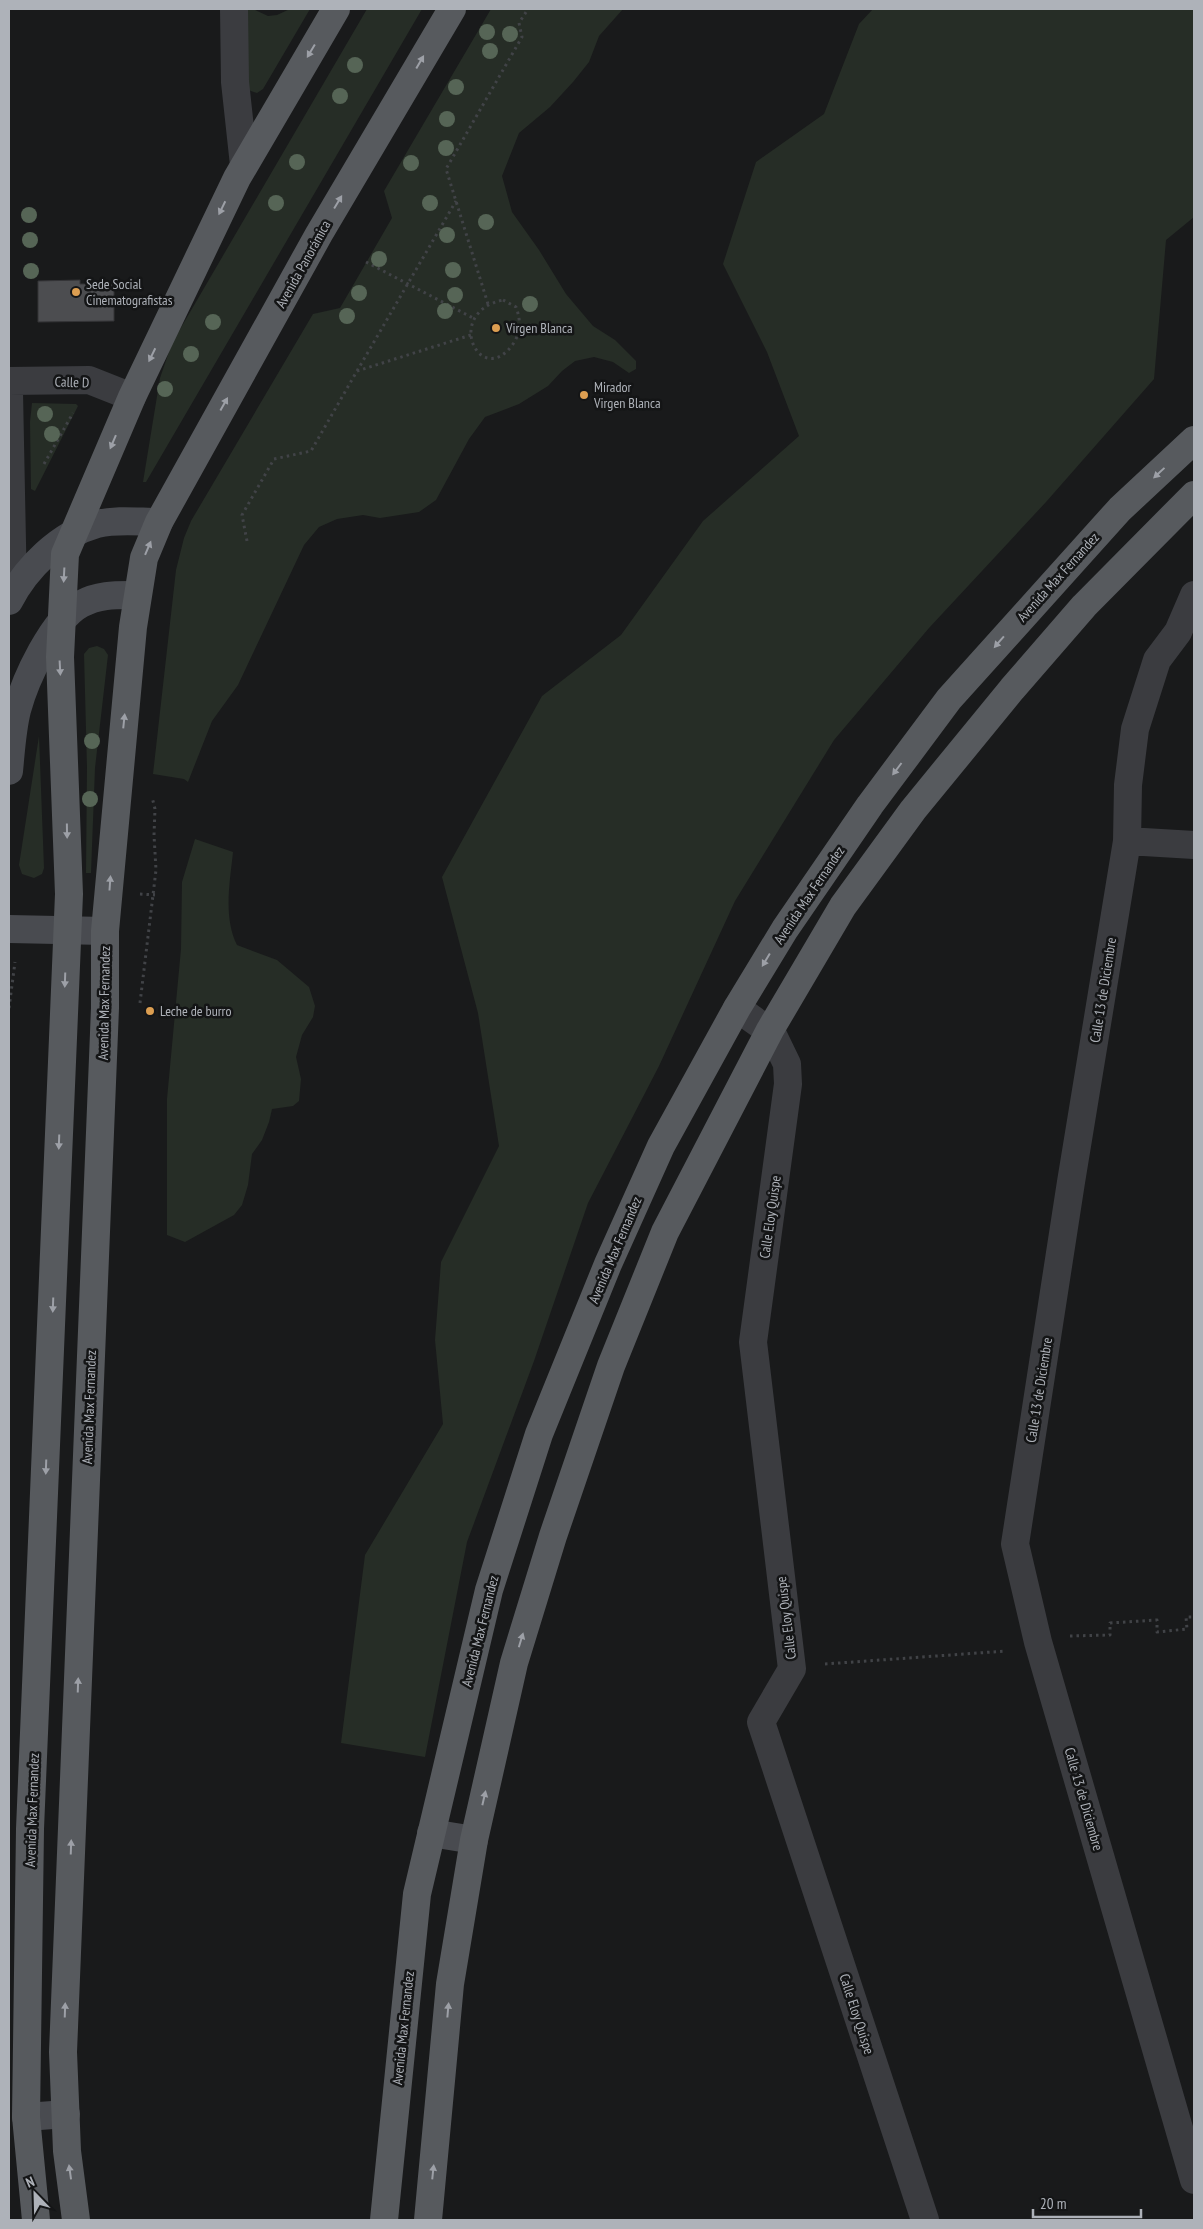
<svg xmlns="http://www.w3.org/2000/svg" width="1203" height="2229" viewBox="0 0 1203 2229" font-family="'PT Sans Narrow',sans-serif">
<rect width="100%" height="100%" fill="#191a1b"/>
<!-- green -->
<path fill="#262d26" d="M244,9h9l15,7 9,-1 13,-6h20l-47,80 -6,4 -9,-3z
M367,9h55l-276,473h-3l17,-104 12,-35z
M491,9h132l-24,27 -10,26 -16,20 -23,25 -31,26 -17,43 10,36 27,38 27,44 27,32 22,14 21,21v8l-7,4 -16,-11 -19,-5 -19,4 -13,10 -14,15 -29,18 -34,13 -16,22 -33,61 -17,12 -39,6 -17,-3 -26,4 -18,8 -15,18 -66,140 -26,36 -24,61 -4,-3 -31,-5 23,-204 8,-32 7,-17 122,-207 27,-6 52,-90 -8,-27z
M873,9h321v208l-28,23 -12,139 -108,123 -117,126 -95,112 -99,161 -76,165 -71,137 -54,158 -67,181 -42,215 -84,-14 24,-188 78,-131 -8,-84 6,-78 58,-116 -21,-133 -36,-136 100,-181 79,-61 82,-114 96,-85 -32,-84 -44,-88 33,-102 68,-48 35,-90z
M32,403l44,1 2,2 -43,85 -4,-2 -1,-67z
M97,646l7,3 4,6 -13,113 -4,105h-5l1,-106 -3,-113 5,-6z
M39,736l5,132 -2,6 -8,4 -12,-4 -3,-9z
M195,839l38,13c-3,30 -10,65 4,93l40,15 32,27 6,19 -2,11 -11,18 -6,22 5,22 -2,22 -6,5 -21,3 -3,13 -7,18 -10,14 -4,31 -6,20 -8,10 -49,27 -18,-7v-136l14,-150 1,-67z"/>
<!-- building -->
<path fill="#4c4d50" stroke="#343437" d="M80,280v4h34v37l-76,1v-41z"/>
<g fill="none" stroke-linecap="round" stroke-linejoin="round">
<!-- path -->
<path stroke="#414347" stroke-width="3" stroke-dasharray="2.5 4" stroke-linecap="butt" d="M366,262l109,57
M503,300l13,7c5,14 5,25 -3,37 -32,46 -71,-31 -10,-44z
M488,304l-42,-135 76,-132 -3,-14 9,-14
M357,371l99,-170
M44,464l29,-51
M247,541l-5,-26 32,-56 37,-8 46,-80 114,-36
M140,894l15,1
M140,1003l16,-133 -2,-35 1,-26 -3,-12
M9,1008l6,-46
M1070,1636l40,-1v-12l47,-3v12l30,-3 -1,-12h8
M825,1664l181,-13"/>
<!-- street -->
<path stroke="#3b3c40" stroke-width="28" d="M234,9l1,73 9,83
M9,381l80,-1 43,17
M9,392l4,201
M1194,595l-16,37 -21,28 -22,69 -7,56 -1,56 -56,341 -56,362 23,98 156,538
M1127,841l67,4
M737,1008l35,25 15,31 1,20 -35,258 39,327 -31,53 164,498"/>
<!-- secondary -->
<path stroke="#494b50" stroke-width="28" d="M9,601c17,-33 51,-67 88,-77 20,-5 42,-2 62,-2
M9,771c2,-20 3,-41 8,-61 8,-30 36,-91 64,-106 18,-10 36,-9 56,-9
M9,929l96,2
M431,1833l43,7
M26,2117l40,-3"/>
<!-- primary -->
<path stroke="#575a5e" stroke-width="28" d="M36,2220l-10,-103 4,-288 39,-935 -9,-237 5,-103 67,-157 105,-219 99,-169
M76,2220l-9,-69 -4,-99 42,-1044v-77l28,-304 11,-69 15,-36 160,-288 133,-225
M384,2220l33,-326 72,-304 50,-156 69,-170 53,-118 76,-138 48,-79 85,-124 79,-106 171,-190 74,-69
M428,2220l22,-236 24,-144 40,-177 39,-127 58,-170 54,-134 105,-202 73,-124 70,-96 99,-121 72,-83 110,-111"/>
</g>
<!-- trees -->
<g fill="#566556">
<circle cx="487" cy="32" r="8"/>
<circle cx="510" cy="34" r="8"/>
<circle cx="490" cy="51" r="8"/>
<circle cx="355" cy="65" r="8"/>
<circle cx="456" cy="87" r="8"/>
<circle cx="340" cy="96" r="8"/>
<circle cx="447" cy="119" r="8"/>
<circle cx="446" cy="148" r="8"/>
<circle cx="297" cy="162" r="8"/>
<circle cx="411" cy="163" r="8"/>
<circle cx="276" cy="203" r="8"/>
<circle cx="430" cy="203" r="8"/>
<circle cx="29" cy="215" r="8"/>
<circle cx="486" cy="222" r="8"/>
<circle cx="447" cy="235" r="8"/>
<circle cx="30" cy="240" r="8"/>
<circle cx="379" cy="259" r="8"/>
<circle cx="453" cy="270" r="8"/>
<circle cx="31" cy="271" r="8"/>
<circle cx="359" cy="293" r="8"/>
<circle cx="455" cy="295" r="8"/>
<circle cx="530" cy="304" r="8"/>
<circle cx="445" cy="311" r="8"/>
<circle cx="347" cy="316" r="8"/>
<circle cx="213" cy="322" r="8"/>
<circle cx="191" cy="354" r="8"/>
<circle cx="165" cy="389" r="8"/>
<circle cx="45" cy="414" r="8"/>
<circle cx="52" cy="434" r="8"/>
<circle cx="92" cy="741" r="8"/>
<circle cx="90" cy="799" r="8"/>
</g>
<!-- one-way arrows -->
<defs><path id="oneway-solid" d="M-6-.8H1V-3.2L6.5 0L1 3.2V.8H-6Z" transform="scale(1.25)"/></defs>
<g fill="#9da0a7">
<use href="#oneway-solid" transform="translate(311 51) rotate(121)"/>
<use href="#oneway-solid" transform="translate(420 62) rotate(-60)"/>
<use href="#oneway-solid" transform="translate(338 202) rotate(-59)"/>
<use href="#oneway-solid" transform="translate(222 208) rotate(116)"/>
<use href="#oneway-solid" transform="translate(152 355) rotate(116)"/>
<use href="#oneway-solid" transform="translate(224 404) rotate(-61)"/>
<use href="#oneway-solid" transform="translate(113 442) rotate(113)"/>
<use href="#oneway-solid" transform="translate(1159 473) rotate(137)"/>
<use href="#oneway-solid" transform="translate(148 548) rotate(-67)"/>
<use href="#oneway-solid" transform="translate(64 575) rotate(93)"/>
<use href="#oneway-solid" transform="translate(999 642) rotate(131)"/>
<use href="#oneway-solid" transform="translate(60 668) rotate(87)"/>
<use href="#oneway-solid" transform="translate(124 721) rotate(-84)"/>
<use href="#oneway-solid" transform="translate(897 769) rotate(127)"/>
<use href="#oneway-solid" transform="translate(67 831) rotate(89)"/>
<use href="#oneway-solid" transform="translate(110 883) rotate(-86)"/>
<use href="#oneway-solid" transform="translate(766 960) rotate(121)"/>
<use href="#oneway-solid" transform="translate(65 980) rotate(92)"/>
<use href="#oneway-solid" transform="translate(59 1142) rotate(92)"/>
<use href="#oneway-solid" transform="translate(53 1305) rotate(92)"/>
<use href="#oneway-solid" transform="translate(46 1467) rotate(92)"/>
<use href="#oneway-solid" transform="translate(521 1640) rotate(-73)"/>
<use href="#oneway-solid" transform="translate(78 1685) rotate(-88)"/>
<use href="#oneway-solid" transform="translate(484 1798) rotate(-77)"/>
<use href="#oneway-solid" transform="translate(71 1847) rotate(-88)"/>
<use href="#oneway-solid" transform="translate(65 2010) rotate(-88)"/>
<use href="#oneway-solid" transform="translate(448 2010) rotate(-85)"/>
<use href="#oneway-solid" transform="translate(70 2172) rotate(-98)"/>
<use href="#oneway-solid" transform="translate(433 2172) rotate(-84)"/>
</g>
<!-- markers -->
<g fill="#dc9e51" stroke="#141516" stroke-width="2">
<circle cx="76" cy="292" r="5"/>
<circle cx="496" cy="328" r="5"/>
<circle cx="584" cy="395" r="5"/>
<circle cx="150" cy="1011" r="5"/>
</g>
<g text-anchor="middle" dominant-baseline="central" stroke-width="5" stroke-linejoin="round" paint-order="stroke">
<!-- street labels -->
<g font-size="14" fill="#aeb2b9" stroke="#141516">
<text transform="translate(303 264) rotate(-61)">Avenida Panorámica</text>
<text transform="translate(72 382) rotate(2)">Calle D</text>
<text transform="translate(1058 577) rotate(-48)">Avenida Max Fernandez</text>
<text transform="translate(809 895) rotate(-56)">Avenida Max Fernandez</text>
<text transform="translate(1103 990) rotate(-81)">Calle 13 de Diciembre</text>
<text transform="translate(104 1003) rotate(-89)">Avenida Max Fernandez</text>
<text transform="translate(770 1217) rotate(-82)">Calle Eloy Quispe</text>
<text transform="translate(615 1250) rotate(-67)">Avenida Max Fernandez</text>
<text transform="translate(1039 1390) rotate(-81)">Calle 13 de Diciembre</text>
<text transform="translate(89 1407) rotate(-88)">Avenida Max Fernandez</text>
<text transform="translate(786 1618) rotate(-97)">Calle Eloy Quispe</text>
<text transform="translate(480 1631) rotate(-76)">Avenida Max Fernandez</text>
<text transform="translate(1084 1799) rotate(74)">Calle 13 de Diciembre</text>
<text transform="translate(32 1810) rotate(-88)">Avenida Max Fernandez</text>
<text transform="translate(857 2014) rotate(72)">Calle Eloy Quispe</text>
<text transform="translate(403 2028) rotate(-84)">Avenida Max Fernandez</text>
</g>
<!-- poi labels -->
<g font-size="14" fill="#aeb2b9" stroke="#141516" text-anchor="start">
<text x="86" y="284">Sede Social<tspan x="86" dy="16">Cinematografistas</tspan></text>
<text x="506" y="328">Virgen Blanca</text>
<text x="594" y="387">Mirador<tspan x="594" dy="16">Virgen Blanca</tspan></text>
<text x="160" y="1011">Leche de burro</text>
</g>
</g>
<!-- border -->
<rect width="1203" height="2229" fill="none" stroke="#aeb2b9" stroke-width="20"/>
<!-- north arrow -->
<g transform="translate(35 2194) rotate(337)" stroke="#141516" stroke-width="4" paint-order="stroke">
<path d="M0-4L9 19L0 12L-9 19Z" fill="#aeb2b9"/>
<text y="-8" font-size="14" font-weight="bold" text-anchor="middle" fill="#aeb2b9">N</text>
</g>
<!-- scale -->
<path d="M1033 2209v8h108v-8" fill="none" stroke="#aeb2b9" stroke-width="2.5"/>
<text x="1040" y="2209" font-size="15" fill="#aeb2b9" stroke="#141516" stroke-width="4" paint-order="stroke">20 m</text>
</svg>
